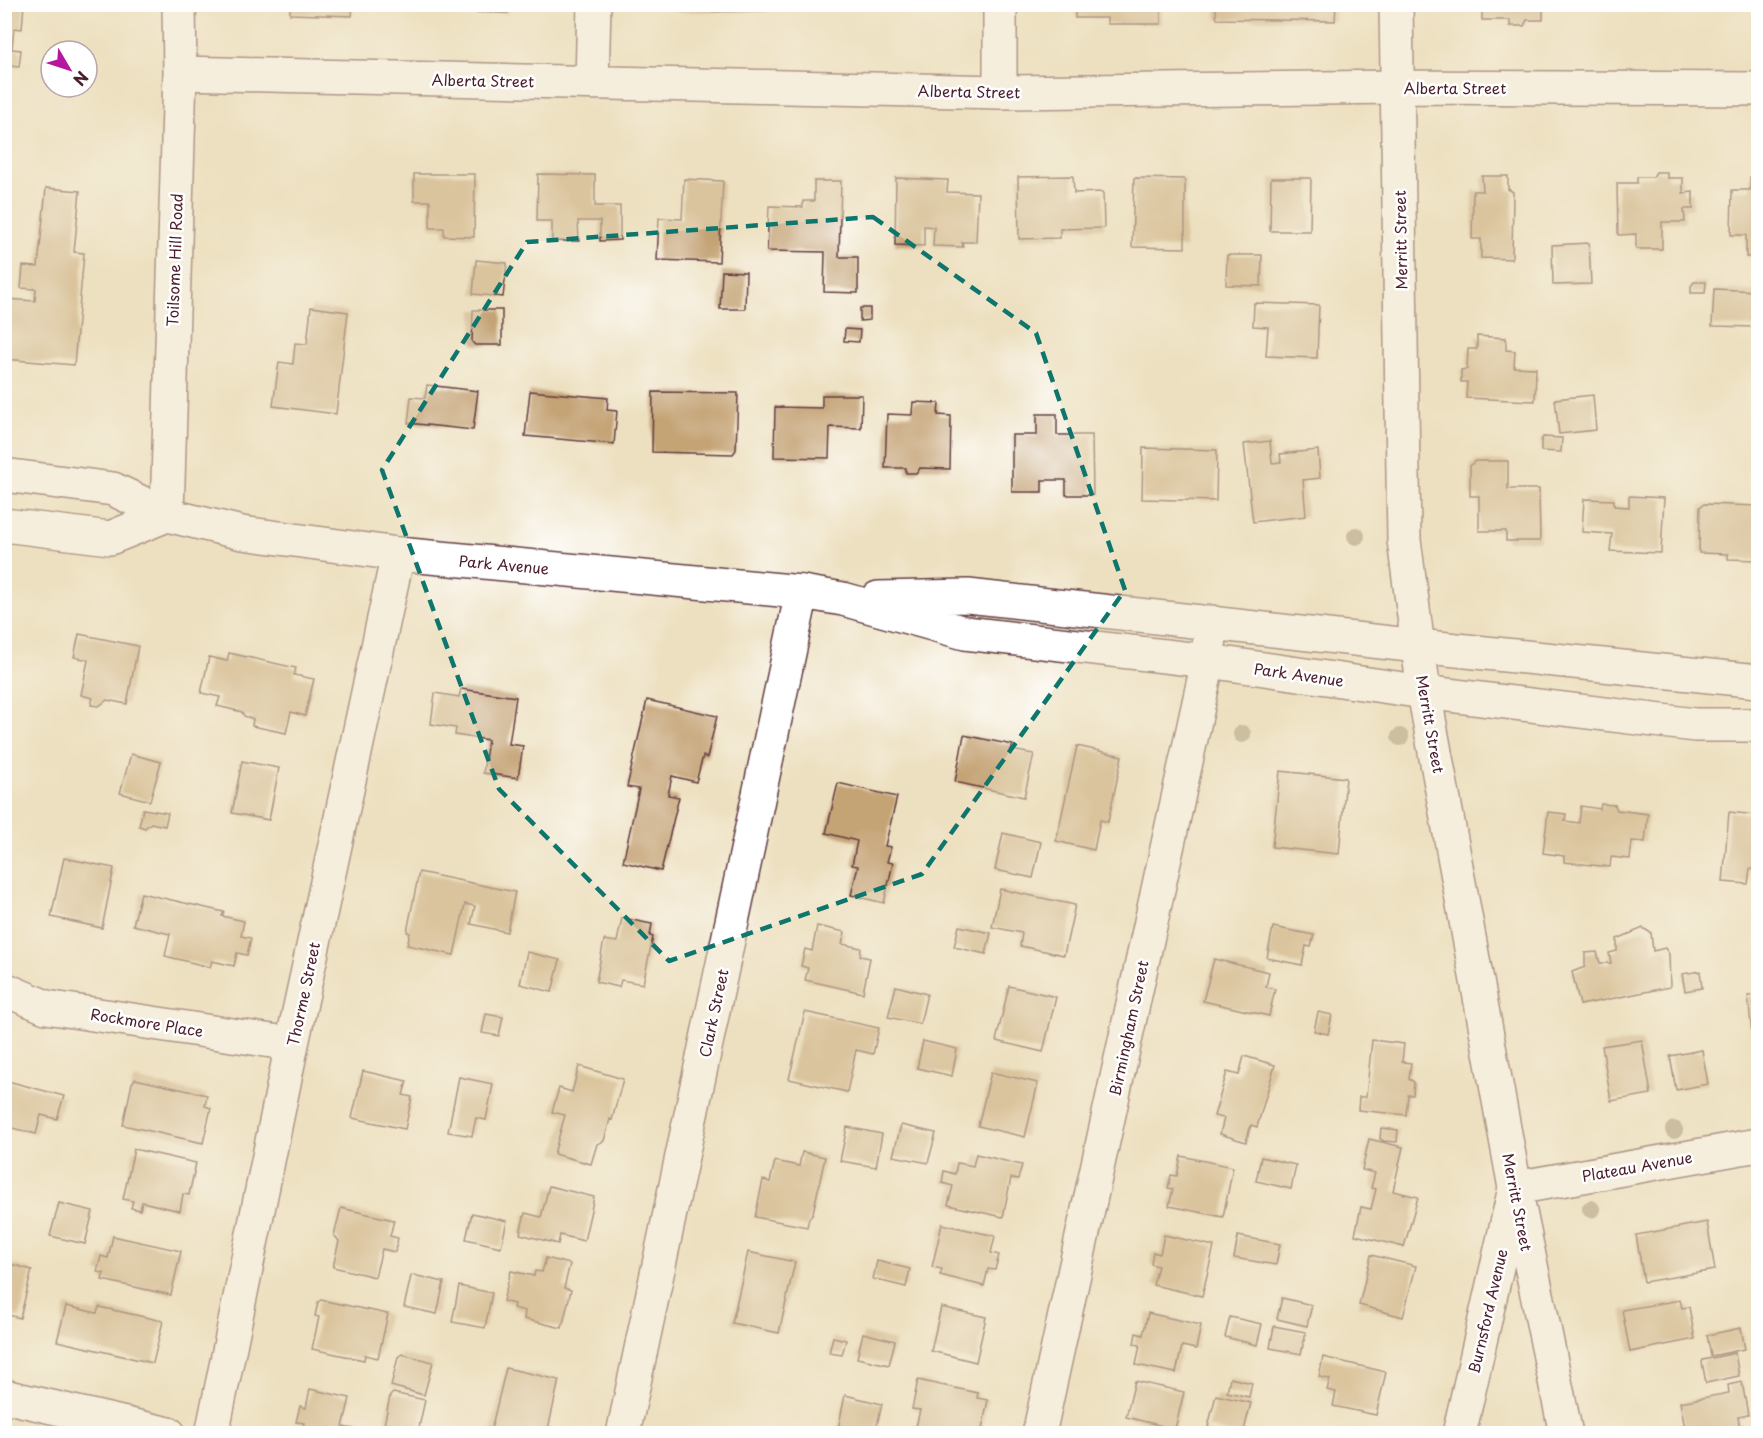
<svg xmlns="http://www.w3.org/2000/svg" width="1763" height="1438" viewBox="0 0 1763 1438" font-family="'Playpen Sans',sans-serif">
<rect width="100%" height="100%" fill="#fff"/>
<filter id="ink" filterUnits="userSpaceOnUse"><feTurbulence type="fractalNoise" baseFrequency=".0167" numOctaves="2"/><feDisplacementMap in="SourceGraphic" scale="12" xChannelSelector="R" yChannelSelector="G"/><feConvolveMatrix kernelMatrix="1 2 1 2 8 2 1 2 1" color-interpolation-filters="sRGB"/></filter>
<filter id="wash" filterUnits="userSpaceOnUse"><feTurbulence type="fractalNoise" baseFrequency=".008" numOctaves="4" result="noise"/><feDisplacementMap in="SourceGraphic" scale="24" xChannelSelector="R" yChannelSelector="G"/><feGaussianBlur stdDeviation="1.35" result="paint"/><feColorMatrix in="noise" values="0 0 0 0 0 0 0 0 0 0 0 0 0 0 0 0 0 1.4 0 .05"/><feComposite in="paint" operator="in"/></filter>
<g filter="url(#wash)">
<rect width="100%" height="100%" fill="#ede0c0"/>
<g id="blocks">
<!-- building -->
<path fill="#c4a374" d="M4,4h20l-2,25 -8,-1 -2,21 9,1 -2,17 -9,-1 -3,23 -3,-1z
M290,4h63l-1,12 -62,-2z
M453,4h55v9l-55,-1z
M680,4h87v7l-87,1z
M1075,4h86v20h-54v-6h-32z
M1216,4h120l-1,17 -118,-2 -1,-3z
M1482,4h61v16h-16l-3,6h-14v-6h-28z
M1564,4h22v3h-22z
M1656,172h11v6h16v15l10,-1v17h-9l1,13h-23v27h-26v-15l-18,1 -1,-52h20v-6h16z
M414,174h61l-1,63 -30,-1v-8h-14v-27h-16z
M538,174l57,1v31h25v34l-20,1v-20h-22l1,20h-27v-20h-15z
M1073,176l1,17 29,-1 1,36 -44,1v9l-41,1 -1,-62z
M1482,176h26v13l5,3 -1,67 -31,-1v-19h-9l1,-48h10z
M1750,177h8v80h-12v-22h-15l1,-45h18z
M896,178l52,2 -1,12 31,1 -2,49h-14l1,5 -30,-1 1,-19 -10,-1v20l-29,-1z
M1134,178l51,1v69l-53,-1z
M1271,178h40l-1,53h-40z
M684,179l39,2 -4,81 -62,-2 2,-42 23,1z
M814,181h27l-2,76h19v36l-34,-1 1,-40 -58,-1 2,-45 34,1v-6h11z
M46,188l34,3 -6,61 10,1 -10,112 -70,-6 2,-60 29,2 1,-12 -15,-1 2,-22 15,1z
M1589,243l2,41 -38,1 -1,-40z
M1227,255h35l-1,31 -35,-1z
M476,260l31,3 -4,34 -30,-3z
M722,271l24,1 -1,37h-25z
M1694,282h12l-1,11h-14v-7z
M1714,289l44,2v36l-46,-1z
M1254,303l65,2 -2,53 -51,-2 2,-29 -15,-1z
M311,307l37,5 -12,102 -63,-8 6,-44 14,2 2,-21 12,1z
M860,308h10v12l-10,1z
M473,310h29v35h-27l-3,-3z
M845,329l15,1 -1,12 -15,-1z
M1477,336l29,2v12l9,1 -1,16 22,1 -1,33 -69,-3 1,-16h-6v-12l6,-1 1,-20h9z
M427,385l51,6 -5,39 -65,-7 3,-26 14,1z
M1755,388h3v40h-4z
M530,391l78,7 -1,12 10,1 -3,33 -89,-8z
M653,392l85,1 -2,57 -3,4 -81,-2z
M822,395h40l-1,33 -31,-1 -1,31 -55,-1 1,-50 47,1z
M1593,395l3,35 -37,4 -4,-35z
M913,402l26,1 -1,12 13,1 -1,53 -30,-1 -3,5h-11v-5h-21l2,-54 25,1z
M1037,414h20v21h35l1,60h-27v-15h-24v12h-30v-57h25z
M1543,437l19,1 -1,14 -20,-1v-10z
M1270,441l2,22 9,-1 -1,-8 38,-4 2,28 -17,2 3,36 -53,6 -9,-78z
M1143,448l74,2 -1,51 -74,-2z
M1475,461h33v28h31l1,52h-34v-10h-27v-35h-9v-30z
M1629,496l35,2 -3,55 -51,-2 2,-17 -30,-2 2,-33 30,1v6l15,1z
M1704,504l54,2v54l-30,-1v-5l-29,-1 1,-46z
M79,634l59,12 -11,58 -20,-4 -8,6 -8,-1 2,-7 -12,-3 7,-35 -14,-3z
M229,653l67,15 -2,7 20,4 -9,37 -14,-4 -5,21 -34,-7 1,-7 -9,-3 -2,-4 -25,-6 3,-9 -19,-4 8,-36 18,4z
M461,689l55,8 -7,47 14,2 -5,32 -35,-5 5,-33 -33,-5 1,-7 -25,-4 4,-31 24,4z
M647,700l70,16 -10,42 -4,-2 -7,26 -24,-6 -4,19 11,2 -18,74 -38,-9 16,-73 -12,-2z
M964,735l49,10 -2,5 23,4 -10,43 -69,-15z
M1077,746l45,10 -14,66 -8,-2 -6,30 -38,-9z
M131,754l30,8 -11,39 -30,-8z
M242,761l37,7 -10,52 -37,-7z
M1280,771l66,7 -7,76 -67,-7z
M838,783l59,14 -12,49 6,1 -4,15 6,1 -9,40 -33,-8 7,-29 -6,-1 5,-24 -31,-8z
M1601,804l14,1 2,5 31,4 -3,28 -13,-1 -2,18 -19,-2 -1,10 -46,-5v-6l-21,-3 5,-41 18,2 -1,7 14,2 2,-17 19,3z
M143,809l25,4 -3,13 -14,-3 -6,5 -6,-2z
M1729,812l28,3 1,-2v57l-8,-1 -2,15 -25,-2z
M1003,833l38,9 -8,36 -38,-8z
M64,858l50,10 -12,60 -51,-11z
M419,872l96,20 -8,40 -36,-8 4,-18 -10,-2 -11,51 -47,-10 3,-12 -3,-1z
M1000,889l75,16 -11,50 -44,-9 2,-13 -30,-6z
M141,893l83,19 -2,4 22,5 -3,15 10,2 -4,17 -10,-2 -3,13 -22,-5 -2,6 -45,-11 5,-22 -37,-9z
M622,918l30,6 -2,12 3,1 -10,47 -22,-4 -2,7 -23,-5 8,-42 13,2z
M817,926l28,6 -3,12 19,4 -1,8 10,2 -7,35 -58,-13 3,-12 -7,-2 4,-17 7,2z
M959,926l32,7 -5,21 -32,-7z
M1273,927l41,8 -3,12 -5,-1 -4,19 -35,-7z
M1643,928l8,5 2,18 12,-3 4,6 1,33 -90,18 -8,-33 13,-5v-14l12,-1 3,11h11l-2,-10 8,-2v-12z
M527,952l33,8 -8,32 -32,-8z
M1214,959l55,13 -3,15 9,2 -6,27 -66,-15z
M1700,971l2,17 -17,3 -3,-17z
M896,986l31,8 -7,30 -32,-7z
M1009,986l47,11 -13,55 -47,-11z
M1758,995v77l-2,1 -8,-77z
M805,1012l74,16 -6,26 -17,-4 -9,42 -58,-13z
M1318,1012l14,3 -4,19 -14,-3z
M486,1014l17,3 -4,19 -17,-3z
M1372,1040l32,4 -2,18 9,1 -2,16 5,3 -1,13h-5l-2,20 -48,-5 1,-13h7z
M1642,1040l9,54 -40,7 -9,-55z
M923,1041l34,8 -5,27 -35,-8z
M1702,1050l6,34 -32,6 -6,-34z
M1244,1056l31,9 -18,62 -6,-2 -5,17 -26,-8 4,-16 -10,-2 13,-44 12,3z
M579,1066l44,13 -11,41 -2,-1 -6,22 -7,3 -6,20 -37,-10 11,-39 -13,-3 7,-24 13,4z
M363,1071l44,10 -4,14 9,2 -7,32 -53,-11z
M991,1072l47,11 -13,54 -47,-11z
M459,1077l34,7 -7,36 -10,-2 -4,18 -24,-4z
M135,1079l72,16 -2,11 6,2 -8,35 -80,-18 9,-42z
M4,1080l60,16 -7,23 -16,-4 -5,19 -32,-8z
M901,1125l35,8 -8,30 -35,-7z
M847,1127l35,7 -6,33 -36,-6z
M1381,1128l17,2 -1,12 -13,-1 -4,-2z
M1369,1139l34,8 -10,44 25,6 -14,50 -49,-12 6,-28 10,2 5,-20 -5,-1 4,-15 -13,-3z
M134,1149l62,14 -7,32 -6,-1 -3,17 -38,-9 -2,8 -9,-2 2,-7 -10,-2z
M802,1152l23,5 -12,56 -4,5 -2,9 -52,-10 8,-37 7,2 5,-21 24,5z
M976,1154l46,11 -4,14 -7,-1 -8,39 -55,-12 5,-19 -11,-3 2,-12 11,3 2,-11 16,3z
M1181,1156l52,11 -10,50 -54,-11 4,-17 -5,-1 3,-13 6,1z
M1261,1157l35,8 -5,24 -35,-8z
M549,1186l45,11 -10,44 -24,-6 -2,9 -38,-10 5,-21 16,4z
M59,1203l34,8 -8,33 -35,-8z
M341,1208l53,12 -4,16 8,2 -3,14 -13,-3 -7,28 -42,-10 6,-26 -5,-6z
M472,1213l35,8 -6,26 -35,-8z
M1707,1222l8,48 -71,12 -8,-47z
M942,1224l53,12 -4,17 8,2 -4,15 -7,-1 -4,17 -44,-11 2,-6 -10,-2z
M1164,1235l50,11 -12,50 -49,-11 5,-19 -7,-2 2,-12 7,2z
M113,1236l68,15 -10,44 -69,-15 2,-7 -7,-1 4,-16 7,2z
M1238,1236l42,8 -4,21 -42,-7z
M748,1252l47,10 -16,71 -47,-10z
M1371,1255l45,11 -13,51 -44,-12z
M546,1258l24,6 -6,24 7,2 -9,38 -38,-9 1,-8 -12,-3 1,-4 -11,-3 8,-30 23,5 1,-5 7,1z
M877,1261l33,8 -4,18 -33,-8z
M11,1264l21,6 -12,48 -16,-4v-48l6,2z
M413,1275l31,7 -7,32 -33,-7 7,-31z
M459,1286l33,7 -7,35 -33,-6z
M1282,1298l30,7 -5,21 -30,-7z
M321,1300l67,14 -10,44 -13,-3 -1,5 -52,-11 7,-32 -4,-1 3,-14z
M1680,1300l2,8 7,-1 6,32 -65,13 -8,-42z
M66,1306l31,7 2,-6 64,14 -10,42 -96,-22z
M941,1307l45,10 -10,45 -45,-11z
M1148,1313l53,12 -5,24 -14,-3 -6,27 -40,-8 4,-20 -6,-1 2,-11 7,2z
M1230,1317l32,7 -5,21 -32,-8z
M1274,1326l32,6 -5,22 -31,-6z
M1741,1328l4,21 -34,7 -4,-21z
M863,1333l32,8 -6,24 -32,-7z
M833,1337l13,3 -4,15 -13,-2z
M1735,1353l4,23 -33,7 -4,-21 1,-2z
M402,1354l31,8 -9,33 -33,-9 7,-29z
M1323,1357l63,15 -10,43 -43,-9 3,-14 -9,-2 3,-11 -11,-2z
M506,1368l53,12 -12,54h-57z
M1230,1378l22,5 -3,14 -22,-5z
M918,1380l60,13 -1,5 11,2 -7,34h-55l-11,-3 5,-21 -8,-1z
M1135,1381l49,11 -9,37 -49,-12z
M1742,1382l6,33 -10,2 2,11 -29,6h-25l-6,-32 49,-9 -1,-8z
M310,1389l40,9 -7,29 12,2 -1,5h-53l3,-11 -8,-1 4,-16 6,2z
M393,1393l32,7 -7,32 -34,-7 6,-29z
M845,1395l37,9 -7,30h-38z
M1216,1395l35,8 -8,31h-8l-27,-7z"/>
</g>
</g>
<g filter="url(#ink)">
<use href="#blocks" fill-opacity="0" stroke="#623c41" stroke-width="1.5"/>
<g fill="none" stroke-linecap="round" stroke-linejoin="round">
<defs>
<path id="minor" d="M1396,4l8,536 20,152 91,496 51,246
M180,73l820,19 398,-5 360,2
M592,83l2,-79
M1000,92v-88
M167,515l13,-442 -1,-69
M4,989l42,18 246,37
M4,1396l165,38
M212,1434l80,-390 106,-490
M623,1434l179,-842
M1039,1434l169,-773 3,-39
M1459,1434l56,-246 243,-43"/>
<path id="secondary" d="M4,475l109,14 54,26 75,18 156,21 404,38 41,7 122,34 243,28 216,31 271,33h63
M4,525l106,13 57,-23
M878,598l90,-2 450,50 340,35"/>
</defs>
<!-- minor casing -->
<use href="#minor" stroke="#623c41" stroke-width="36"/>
<!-- secondary casing -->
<use href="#secondary" stroke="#623c41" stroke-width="36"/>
<!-- minor -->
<use href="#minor" stroke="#fff" stroke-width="33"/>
<!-- secondary -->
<use href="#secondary" stroke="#fff" stroke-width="33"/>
</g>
<!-- trees -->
<g fill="#a4947b">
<circle cx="1356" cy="536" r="9"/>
<circle cx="1242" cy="734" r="9"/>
<circle cx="1400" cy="737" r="9"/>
<circle cx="1674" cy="1130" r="9"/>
<circle cx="1591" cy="1209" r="9"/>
</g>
</g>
<!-- marked area -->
<path d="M0 0H1763V1438H0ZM873,217l163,116 89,257 -203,284 -253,87 -170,-172 -117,-319 145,-228z" fill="#ede0c0" fill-opacity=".55" fill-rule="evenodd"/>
<path fill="none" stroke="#0f766e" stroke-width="4.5" stroke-dasharray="12 8" stroke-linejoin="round" d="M873,217l163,116 89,257 -203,284 -253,87 -170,-172 -117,-319 145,-228z"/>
<g text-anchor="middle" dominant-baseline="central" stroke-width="5" stroke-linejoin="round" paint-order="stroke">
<!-- street labels -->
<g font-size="15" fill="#4a1f2b" stroke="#fff">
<text transform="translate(483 80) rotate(1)">Alberta Street</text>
<text x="1455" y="87">Alberta Street</text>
<text transform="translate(969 91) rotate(1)">Alberta Street</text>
<text transform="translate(1400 240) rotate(-91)">Merritt Street</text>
<text transform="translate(174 260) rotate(-88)">Toilsome Hill Road</text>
<text transform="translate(504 564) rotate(5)">Park Avenue</text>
<text transform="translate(1299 674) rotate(8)">Park Avenue</text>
<text transform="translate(1431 724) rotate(80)">Merritt Street</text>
<text transform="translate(303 994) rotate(-78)">Thorme Street</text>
<text transform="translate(713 1013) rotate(-78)">Clark Street</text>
<text transform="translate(147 1022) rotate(9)">Rockmore Place</text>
<text transform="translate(1128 1028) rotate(-78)">Birmingham Street</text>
<text transform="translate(1637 1166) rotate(-10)">Plateau Avenue</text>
<text transform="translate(1518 1202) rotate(79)">Merritt Street</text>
<text transform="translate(1487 1311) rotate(-77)">Burnsford Avenue</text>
</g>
</g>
<!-- margin -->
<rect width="1763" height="1438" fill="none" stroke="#fff" stroke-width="24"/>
<!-- north arrow -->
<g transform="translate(69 69) rotate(129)"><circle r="28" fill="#ffffff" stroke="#b7a5aa" stroke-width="1.5"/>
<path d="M0-4.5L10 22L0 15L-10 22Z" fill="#b5179e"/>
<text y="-9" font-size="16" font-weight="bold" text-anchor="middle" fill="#4a1f2b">N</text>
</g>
</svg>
